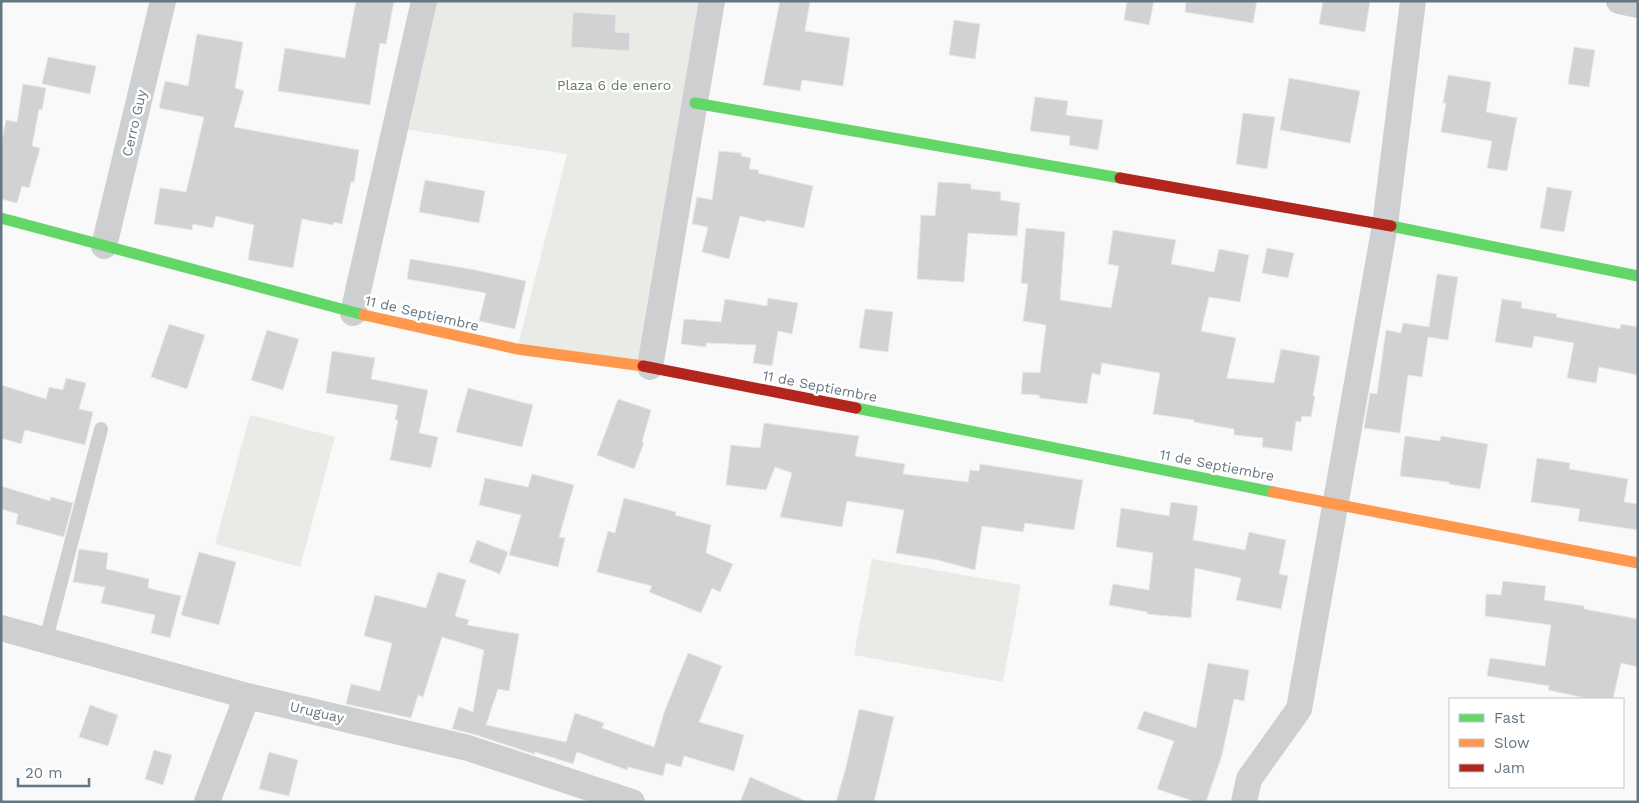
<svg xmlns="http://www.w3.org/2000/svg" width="1639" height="803" viewBox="0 0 1639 803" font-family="'Work Sans',sans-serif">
<rect width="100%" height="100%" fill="#f9f9f9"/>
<!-- green -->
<path fill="#e8ebe6" d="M425,1h287l-62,366 -133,-18 50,-195 -169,-26z
M250,415l85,22 -35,130 -85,-23z
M872,559l149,26 -18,97 -149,-27z"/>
<!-- building -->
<path fill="#d0d2d3" stroke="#e8e8e8" d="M356,1h38l-8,43 -6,-1 -10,62 -92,-14 7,-43 60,10z
M780,1h30l-5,30 45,7 -7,48 -41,-6 -2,11 -37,-6z
M1127,1h27l-5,24 -25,-5z
M1186,1h71l-4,22 -68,-11z
M1323,1h47l-5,31 -46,-8z
M573,12l43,3 -1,17 15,1 -1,18 -58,-4z
M954,20l26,4 -5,35 -26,-4z
M197,34l46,8 -8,46 9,3 -10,36 125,23 -5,32h-3l-9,42 -8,-2 -1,3 -31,-6 -9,49 -45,-8 6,-35 -38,-9 -3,12 -20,-4 -1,6 -38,-6 6,-36 26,4 18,-75 -45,-9 6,-27 23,5z
M1574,47l21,3 -6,37 -21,-3z
M48,57l48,9 -6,28 -48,-10z
M1448,75l43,7 -5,30 31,6 -10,53 -20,-3 5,-27 -51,-9 5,-29h-3z
M1289,78l71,13 -10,52 -70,-13z
M23,84l23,4 -4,22 -3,-1 -7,37 8,2 -11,40 -7,-2 -5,17 -16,-4v-55l5,-24 11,2z
M1035,97l33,4 -2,14 37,5 -5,30 -29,-5 1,-9 -40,-5z
M1243,113l32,4 -8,52 -31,-5z
M719,151l22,2v3l10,2 -2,11 10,1 -1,3 55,13 -9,42 -38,-8 -1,2 -25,-6 -11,43 -27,-7 6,-25 -16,-3 5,-27 15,3z
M425,180l60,11 -6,32 -60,-11z
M938,182l33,2v5l30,3 -1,8 20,3 -3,33 -49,-3 -4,49 -47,-3 4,-64 14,1z
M1547,187l25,4 -8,41 -24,-4z
M1026,228l39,4 -5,68 51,8 8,-42 -11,-2 5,-34 63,10 -5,24 43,8 5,-23 30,6 -9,47 -31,-5 -8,34 35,7 -9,40 47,5 7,-34 39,7 -7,40h2l-4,21 -9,-1 -1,6 -5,-1 -4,30 -30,-4 1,-9 -29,-3v-6l-40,-7v-2l-41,-6 7,-41 -58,-10 -2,12 -8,-2 -5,31 -48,-6 1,-2 -3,-1 -16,-1 2,-22 17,1 6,-48 -23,-4 5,-37 -7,-1z
M1267,248l27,5 -6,25 -26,-5z
M410,259l60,10 56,12 -11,48 -36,-8 7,-28 -79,-14z
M1437,274l21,3 -10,63 -20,-3 -6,40 -14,-2 -8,58 -36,-5 6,-35 7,1 9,-64 15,3 2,-10 26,4z
M768,298l30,5 -6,31 -14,-3 -6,35 -19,-3 3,-18 -50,-2v4l-25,-3 3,-25 37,3 4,-23 42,7z
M1502,299l20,3 -1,6 36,6 -1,3 64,12 1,-5 17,3v48l-39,-8 -3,16 -29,-5 7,-35 -40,-7 -2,12 -37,-6z
M865,309l28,3 -5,40 -29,-4z
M169,324l36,11 -18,54 -36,-12z
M267,330l32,9 -16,51 -32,-10z
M332,351l43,7 -4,21 57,11 -9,43 19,4 -7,31 -41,-8 8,-40h-3l3,-15 -72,-12z
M66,378l20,5 -7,26 14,3 -8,33 -60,-15 -4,14 -20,-6v-53l45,14 3,-12 14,3z
M468,388l65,17 -11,42 -66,-15z
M618,399l33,11 -9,32 2,1 -10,26 -37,-14z
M764,423l95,13 -4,20 50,8 -2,10 65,8 2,-12 9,1 1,-7 103,16 -9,50 -49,-7 -2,9 -41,-6 -7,44 -37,-10 -42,-7 8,-43 -57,-9 -5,26 -62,-10 12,-44 -17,-6 -9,23 -40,-5 5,-40 29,3z
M1405,436l35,5 1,-5 47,8 -8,45 -31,-5v-2l-49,-6z
M1537,458l33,5 -1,6 59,10 -4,23 14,2v26l-60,-9 2,-12 -49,-7z
M532,474l42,11 -15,52 6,1 -7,29 -49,-12 12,-40 -42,-10 6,-27 43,9z
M1,486l49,15 1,-4 22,6 -9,34 -48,-13 2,-10 -17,-5z
M624,498l52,14 -1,3 36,10 -5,28 27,11 -13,28 -8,-4 -11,25 -52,-21 3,-6 -55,-14 11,-41 7,2z
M1171,502l27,4 -5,34 52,10 4,-18 37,8 -7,34 9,2 -7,33 -45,-9 5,-22 -46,-10 -4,50 -44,-4v-2l-38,-7 4,-21 36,6 4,-37 -37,-6 5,-39 48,8z
M477,540l31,12 -8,22 -31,-12z
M79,549l29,4 -2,16 43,10 -1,9 33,8 -11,42 -19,-5 4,-18 -54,-12 4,-16 -32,-5z
M199,552l37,10 -17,63 -38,-10z
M438,572l28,8 -11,36 14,4 -2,5 52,9 -10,57 -11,-2 -12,36 80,17 9,-29 29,10 -2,5 52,19 11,-37 23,-57 34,13 -23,56 45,13 -10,36 -50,-15 -3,11 -15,-4 -3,13 -35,-9 -1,3 -50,-18 -4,12 -38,-12 -1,2 -61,-20 -21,-5 7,-22 14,5 11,-62 -42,-13 -19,60 -5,-2 -7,23 -65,-14 5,-20 29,7 12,-48 -28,-7 11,-41 51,13z
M1503,581l43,5 -2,14 40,6v3l54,10v48l-17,-4 -8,36h-23l-42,-9 1,-4 -62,-10 3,-18 55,8 6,-41 -66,-9 1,-22 15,1z
M1208,663l41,7 -5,31 -10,-2 -12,56 -16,47h-10l-39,-13 17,-48 -37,-12 7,-18 52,17z
M90,705l28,10 -10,31 -29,-9z
M859,709l35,8 -20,85h-38l10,-35z
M154,750l18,5 -9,30 -18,-6z
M269,752l29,8 -9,36 -30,-7z
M750,777l58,25h-68z"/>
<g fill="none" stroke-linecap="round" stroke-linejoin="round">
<!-- lane -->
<path stroke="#cecfd0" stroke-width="14" d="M46,639l55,-210"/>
<!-- street -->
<path stroke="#cecfd0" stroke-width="26" d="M1619,1l19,4
M104,246l59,-245
M353,313l71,-312
M650,367l62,-366
M1,628l246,68 221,52 164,54
M207,802l40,-106
M1244,802l5,-23 50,-70 86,-484 28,-224"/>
<!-- fast -->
<path stroke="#63d668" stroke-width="11" d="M695,103l425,75
M1,218l363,97
M1391,226l247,50
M856,408l417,84"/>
<!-- slow -->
<path stroke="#ff974d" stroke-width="11" d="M364,315l153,34 126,17
M1273,492l365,71"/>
<!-- jam -->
<path stroke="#b3261e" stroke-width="11" d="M1120,178l271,48
M643,366l213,42"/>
</g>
<g text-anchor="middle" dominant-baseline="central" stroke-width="5" stroke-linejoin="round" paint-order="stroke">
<!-- park labels -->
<g font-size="14" fill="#687a64" stroke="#fff">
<text x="614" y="85">Plaza 6 de enero</text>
</g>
<!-- street labels -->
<g font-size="14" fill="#657683" stroke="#fff">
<text transform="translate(134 123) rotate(-77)">Cerro Guy</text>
<text transform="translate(422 313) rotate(13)">11 de Septiembre</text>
<text transform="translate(820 386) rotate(11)">11 de Septiembre</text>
<text transform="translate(1217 465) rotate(11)">11 de Septiembre</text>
<text transform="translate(317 712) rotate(13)">Uruguay</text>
</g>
</g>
<!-- border -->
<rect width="1639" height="803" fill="none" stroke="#657683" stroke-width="5"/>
<!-- legend -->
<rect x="1449" y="698" width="175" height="90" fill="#ffffff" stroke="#c1c8cd"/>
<rect x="1459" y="714" width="25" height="8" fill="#63d668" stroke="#c1c8cd"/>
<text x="1494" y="723" font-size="15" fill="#657683">Fast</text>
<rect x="1459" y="739" width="25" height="8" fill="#ff974d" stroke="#c1c8cd"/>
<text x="1494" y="748" font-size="15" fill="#657683">Slow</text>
<rect x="1459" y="764" width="25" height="8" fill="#b3261e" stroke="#c1c8cd"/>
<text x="1494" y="773" font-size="15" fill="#657683">Jam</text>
<!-- scale -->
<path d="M18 778v8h71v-8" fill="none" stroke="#657683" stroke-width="2.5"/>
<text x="25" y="778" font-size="15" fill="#657683" stroke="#ffffff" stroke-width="4" paint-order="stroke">20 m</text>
</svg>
